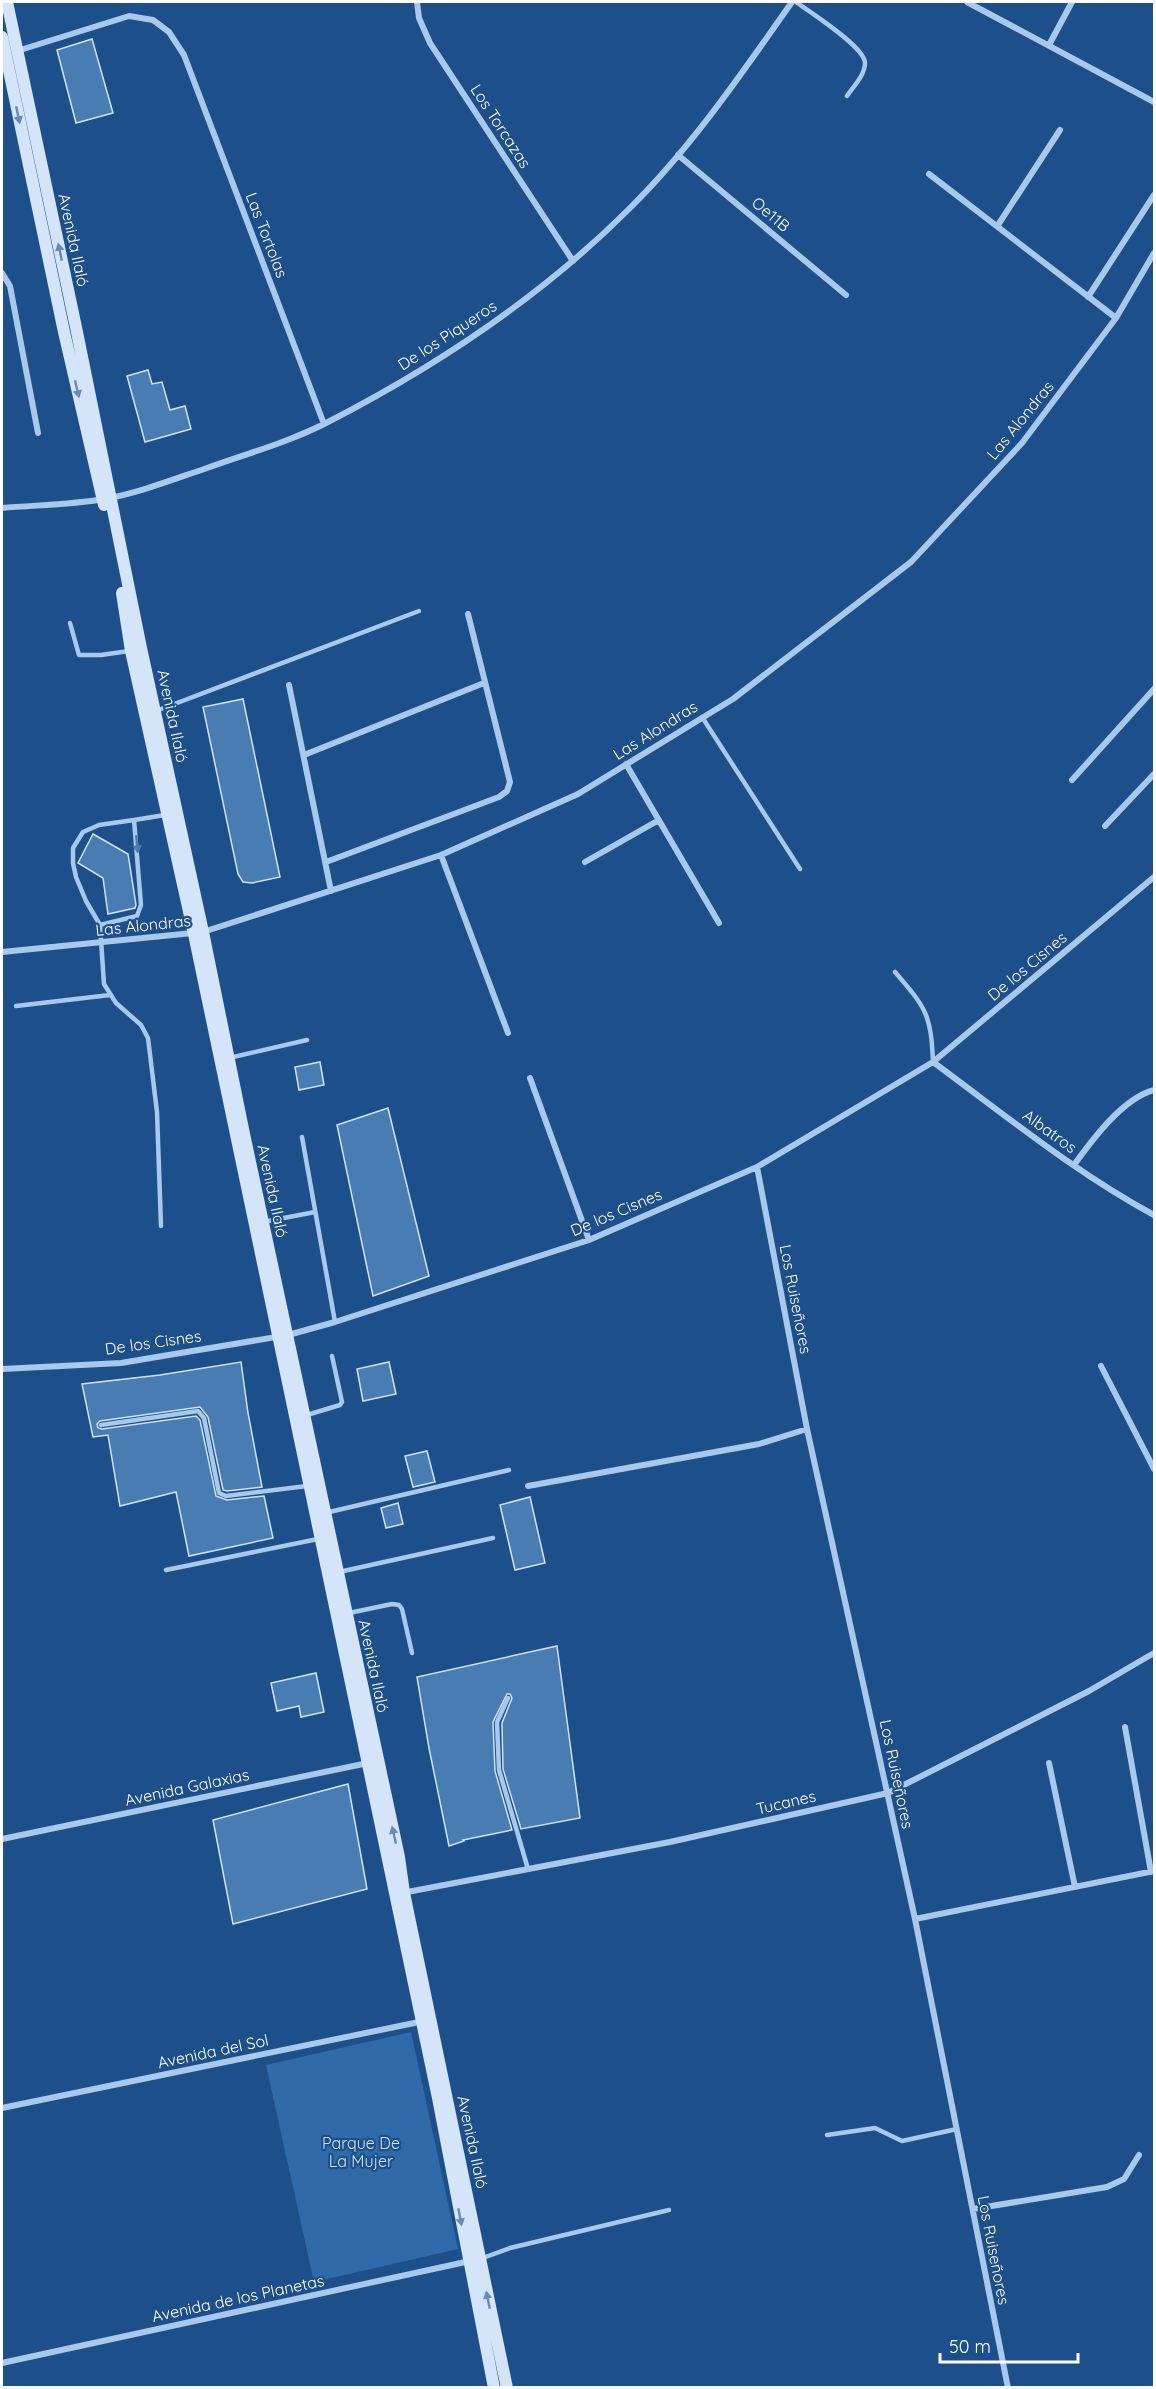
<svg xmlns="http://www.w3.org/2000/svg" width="1156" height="2389" viewBox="0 0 1156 2389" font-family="Quicksand,sans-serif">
<rect width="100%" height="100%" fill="#1d508a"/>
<!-- green -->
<path fill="#306aa8" d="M411,2032l47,217 -144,33 -48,-217z"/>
<!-- building -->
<path fill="#4a7cb4" stroke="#cde2f9" stroke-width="1.5" d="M92,39l21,74 -37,10 -19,-73z
M148,370l4,14 10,-2 8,28 15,-4 6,23 -46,13 -18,-66z
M243,699l37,178 -28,6 -9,-1 -5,-8 -35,-167z
M93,834l35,20 8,51 -1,3 -27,6 -5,-36 -25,-15z
M320,1062l4,23 -25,5 -4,-23z
M388,1108l41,168 -56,20 -36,-171z
M241,1362l7,51 14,74 -35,4 -4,-1 -15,-73 -8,-10 -100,14 -3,3 1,4 4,1 94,-13 4,4 16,76 11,4 37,-4 9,42 -84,18 -13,-64 -56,14 -12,-71 -15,2 -11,-53 78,-9z
M389,1362l7,32 -33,7 -6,-32z
M427,1451l8,31 -22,5 -8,-31z
M530,1497l15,66 -30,7 -15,-65z
M398,1503l5,21 -17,4 -5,-20z
M557,1646l23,172 -59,11 -18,-60 -1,-46 10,-25 -2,-4h-3l-14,28 2,49 17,59 -49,10 1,1 -15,5 -20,-98 -12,-71z
M316,1673l8,39 -23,5 -2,-11 -22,5 -6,-28z
M348,1784l19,105 -134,35 -20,-104z"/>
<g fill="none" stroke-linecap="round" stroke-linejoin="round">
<!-- service -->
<path stroke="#a8c9ec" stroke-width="4.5" d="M796,2c14,10 69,45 69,61 0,12 -12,24 -18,33
M70,623l9,32h22l28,-4
M156,711l263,-100
M702,717l98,152
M134,820l-35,5 -16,7 -10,16v15l3,14 10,24 14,24 4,59 12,19 25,22 7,13 9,74 4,114
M100,925l37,-9 4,-11 -7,-85 31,-5
M895,972c31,36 36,42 38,90
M16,1006l94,-11
M229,1058l78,-18
M302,1137l33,185
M263,1222l52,-10
M307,1415l33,-10 2,-3 -10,-46
M101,1425l97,-14 6,7 15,75 7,3 81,-10
M325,1513l184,-43
M166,1570l152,-31
M339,1572l154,-34
M349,1613l43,-9 7,1 3,4 10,44
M508,1698l-11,24 2,48 29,99
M827,2135l48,-7 27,13 55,-12
M480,2259l30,-11 159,-38"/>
<!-- minor -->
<path stroke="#a8c9ec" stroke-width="6" d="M417,2l2,16 11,25 143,218
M967,2l187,100
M1049,45l23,-43
M17,51l112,-35 24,4 16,12 15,23 140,369
M678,155l168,140
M929,174l187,144
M998,225l62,-95
M2,273l8,13 28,147
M1088,297l66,-102
M2,508c33,-3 68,-3 102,-9 35,-6 70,-20 103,-31 39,-14 82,-26 119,-45 109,-56 216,-127 303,-214 62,-61 113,-136 163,-207
M289,685l42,206
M304,755l180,-72
M626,764l93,159
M1072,780l82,-91
M1105,826l49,-52
M441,855l67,178
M326,862l173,-65 8,-6 3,-9 -42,-168
M585,862l74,-42
M2,952l201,-20 238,-77 137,-61 155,-95 178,-137 111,-119 94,-125 38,-65
M933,1062c72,53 143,111 221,153
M530,1078l59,162
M1074,1165c18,-25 49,-67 80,-75
M757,1167l50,262 108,490 93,469
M1101,1366l53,103
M2,1369l119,-6 167,-28 47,-13 254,-82 168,-73 176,-105 221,-185
M528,1486l231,-42 48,-15
M1125,1727l26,145
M1049,1763l26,124
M2,1839l366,-76
M402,1893l268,-51 218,-49 201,-102 65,-38
M915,1919l239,-48
M2,2108l422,-87
M973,2209l134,-22 17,-8 15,-24
M2,2363l468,-102"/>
<!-- secondary -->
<path stroke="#d4e5f9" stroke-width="12" d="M7,2l70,330 64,316 62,284 41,202 155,723 5,36 103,495
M2,37l62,295 40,173
M122,593l9,58 63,283 244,1164 56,290"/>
</g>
<!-- one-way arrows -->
<defs><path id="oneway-solid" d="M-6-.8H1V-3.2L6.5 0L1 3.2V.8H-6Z" transform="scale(1.5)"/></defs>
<g fill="#668cb6">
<use href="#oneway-solid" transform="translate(18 115) rotate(78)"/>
<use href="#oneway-solid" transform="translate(60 252) rotate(-102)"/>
<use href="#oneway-solid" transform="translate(77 389) rotate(77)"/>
<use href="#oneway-solid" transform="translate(394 1835) rotate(-103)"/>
<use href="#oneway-solid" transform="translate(460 2217) rotate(79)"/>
<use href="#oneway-solid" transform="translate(488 2300) rotate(-102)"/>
</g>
<use fill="#4e7aac" href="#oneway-solid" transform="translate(137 844) rotate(85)"/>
<g text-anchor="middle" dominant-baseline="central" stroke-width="4.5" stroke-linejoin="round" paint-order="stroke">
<!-- street labels -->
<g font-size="16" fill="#fff" stroke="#1d508a">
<text transform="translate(501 126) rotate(57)">Los Torcazas</text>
<text transform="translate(771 214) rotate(40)">Oe11B</text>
<text transform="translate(267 235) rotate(69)">Las Tortolas</text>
<text transform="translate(74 240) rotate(78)">Avenida Ilaló</text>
<text transform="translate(447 335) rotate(-33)">De los Piqueros</text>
<text transform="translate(1020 420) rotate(-51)">Las Alondras</text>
<text transform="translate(173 716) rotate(78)">Avenida Ilaló</text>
<text transform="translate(655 730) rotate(-32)">Las Alondras</text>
<text transform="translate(143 925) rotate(-6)">Las Alondras</text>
<text transform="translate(1027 966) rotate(-40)">De los Cisnes</text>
<text transform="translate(1050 1131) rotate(36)">Albatros</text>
<text transform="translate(273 1191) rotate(78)">Avenida Ilaló</text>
<text transform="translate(616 1212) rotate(-23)">De los Cisnes</text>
<text transform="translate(796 1299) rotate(79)">Los Ruiseñores</text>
<text transform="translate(153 1342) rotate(-8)">De los Cisnes</text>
<text transform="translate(374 1666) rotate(78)">Avenida Ilaló</text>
<text transform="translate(897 1774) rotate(78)">Los Ruiseñores</text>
<text transform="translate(187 1787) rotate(-12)">Avenida Galaxias</text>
<text transform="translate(786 1802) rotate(-13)">Tucanes</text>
<text transform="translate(213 2051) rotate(-12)">Avenida del Sol</text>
<text transform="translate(473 2142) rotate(78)">Avenida Ilaló</text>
<text transform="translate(994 2250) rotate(79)">Los Ruiseñores</text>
<text transform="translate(238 2298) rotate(-12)">Avenida de los Planetas</text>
</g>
<!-- park labels -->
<g font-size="16" fill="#cde2f9" stroke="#1d508a">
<text x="361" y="2143">Parque De<tspan x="361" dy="18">La Mujer</tspan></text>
</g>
</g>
<!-- border -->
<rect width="1156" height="2389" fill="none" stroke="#ffffff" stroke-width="6"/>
<!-- scale -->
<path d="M940 2353v9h138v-9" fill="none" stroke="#ffffff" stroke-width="3"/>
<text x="949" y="2353" font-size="18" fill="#ffffff" stroke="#1d508a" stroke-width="4.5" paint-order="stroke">50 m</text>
</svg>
